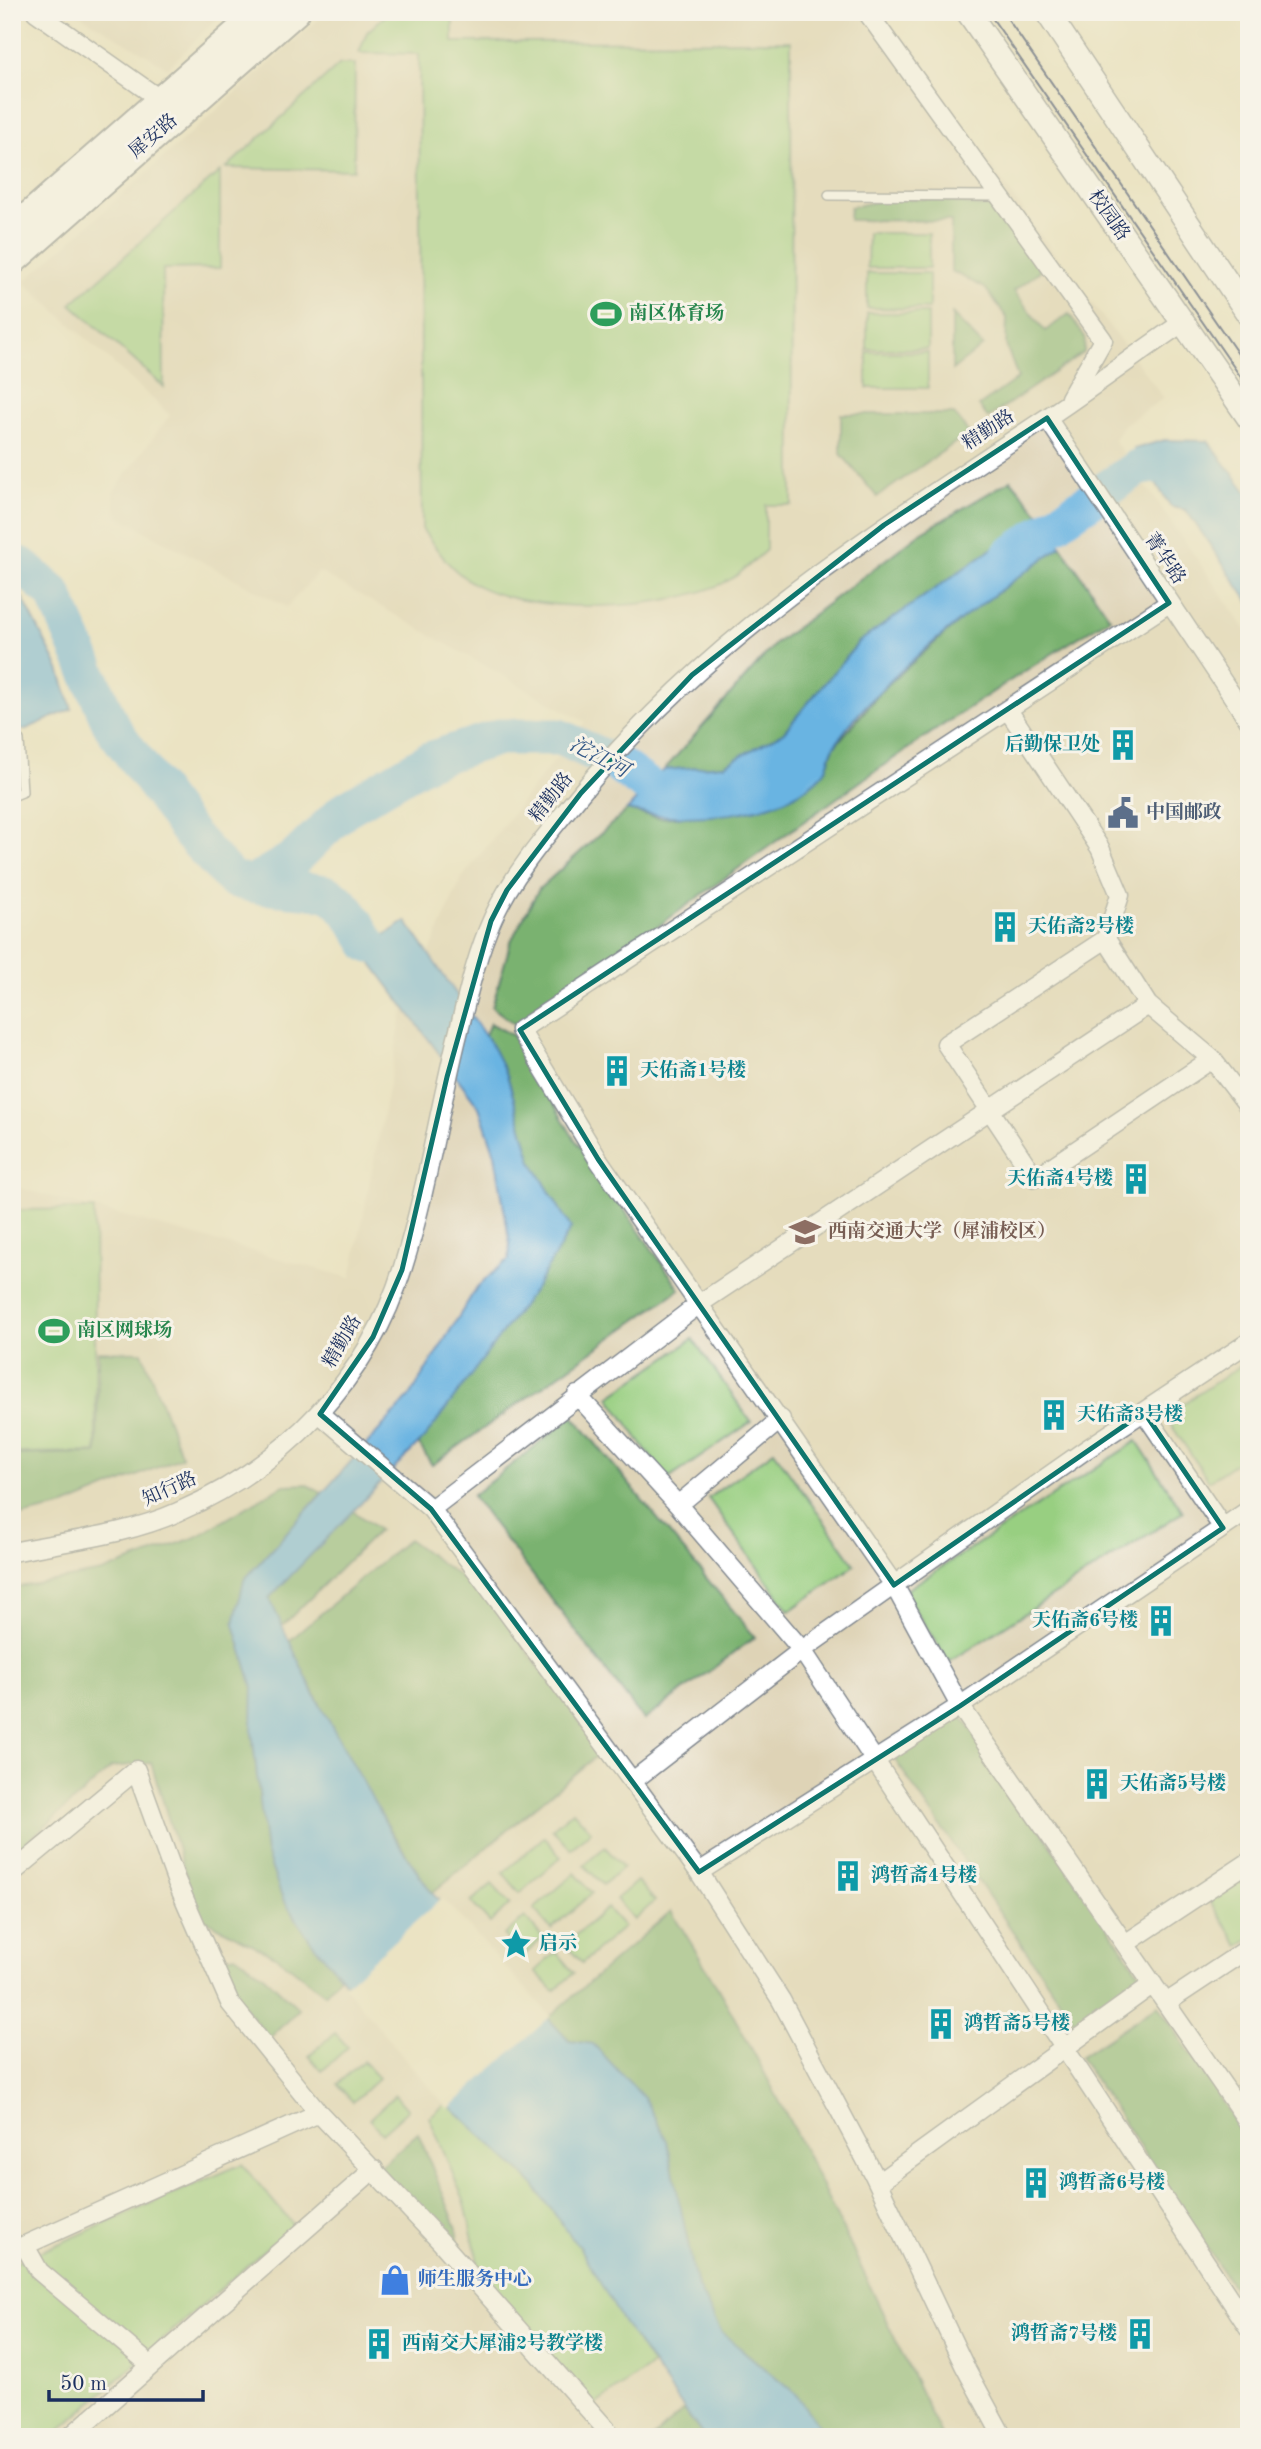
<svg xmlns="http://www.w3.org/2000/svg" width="1261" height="2449" viewBox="0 0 1261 2449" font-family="'Old Standard TT','Noto Serif SC',serif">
<rect width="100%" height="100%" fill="#f7f3e8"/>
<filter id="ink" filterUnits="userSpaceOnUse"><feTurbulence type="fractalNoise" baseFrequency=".0143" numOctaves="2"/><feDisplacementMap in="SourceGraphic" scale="14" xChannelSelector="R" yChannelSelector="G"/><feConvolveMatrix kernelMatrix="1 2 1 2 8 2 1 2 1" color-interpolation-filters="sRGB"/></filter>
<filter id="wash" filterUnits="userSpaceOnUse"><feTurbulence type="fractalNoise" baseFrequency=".00686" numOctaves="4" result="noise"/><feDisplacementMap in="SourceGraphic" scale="28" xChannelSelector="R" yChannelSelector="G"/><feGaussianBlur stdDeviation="1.57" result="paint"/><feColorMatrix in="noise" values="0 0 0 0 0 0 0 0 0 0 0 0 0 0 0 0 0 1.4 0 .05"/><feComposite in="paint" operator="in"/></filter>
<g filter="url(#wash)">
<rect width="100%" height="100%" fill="#ebe3c3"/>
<!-- built -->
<path fill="#ded3b6" d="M75,12h148l-55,56z
M327,12h554l155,217 128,169 -42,28 -8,14 135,194v1803h-1237v-1251l339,92 51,-261 59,-138 124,-157 -266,-150 -32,35 -170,-91 -4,-24 57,-77 -146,-133z"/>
<!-- green -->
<path fill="#98cf81" stroke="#5a7f70" stroke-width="2" d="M389,12h64v30l338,-1 1,464h-26v45c-10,9 -21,20 -33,28 -56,34 -210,40 -265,2 -20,-13 -32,-32 -46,-51l-3,-475 -60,-1 8,-21z
M340,64h15l-1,106 -128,-2z
M220,171v97l-57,1 1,118 -93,-83z
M868,233h61v35h-62z
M867,273h62v36l-62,-1z
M867,313h61v36h-61z
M867,352h61v36h-61z
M94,1209l2,243 -84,1v-243z
M693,1339l58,83 -84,58 -58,-83z
M1249,1360v94l-40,27 -44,-65z
M1137,1441l46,71 -234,150 -46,-70z
M774,1451l81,114 -66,46 -81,-113z
M573,1811l18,20 -20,18 -19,-20z
M544,1837l17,20 -41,36 -17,-20z
M605,1847l18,20 -20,18 -19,-20z
M1249,1869v71l-10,6 -32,-49z
M575,1873l17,20 -41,36 -17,-20z
M637,1881l18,20 -21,19 -18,-21z
M492,1884l18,20 -20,19 -19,-21z
M607,1908l17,19 -42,36 -17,-19z
M525,1917l18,21 -20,18 -19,-21z
M556,1952l18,21 -20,18 -19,-20z
M335,2033l13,14 -26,24 -13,-15z
M363,2061l16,17 -26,24 -16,-18z
M395,2095l13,15 -26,23 -13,-14z
M447,2103l85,80 47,64 73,118 -59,42 -113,-136 -15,-68 -36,-86z
M242,2164l51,61 -241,212h-40v-173z"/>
<!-- forest -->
<path fill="#7ab26f" stroke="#4a7066" stroke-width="2" d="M890,199h42l62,9 47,62 -27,21 31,40 24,-17 16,23 -1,15 -96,66 -9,-12 39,-28 -12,-33 1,-27 -22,-30 -34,-17v-50l-102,-1 1,-13z
M952,314l31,32 -31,24z
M841,414h113l15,19 -92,64 -36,-43z
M1011,480l29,35 -181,127 -76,91 -59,32 -60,5 111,-126 144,-110z
M1061,546l49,72c-205,124 -396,269 -591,409l-27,-20 19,-66 28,-52 88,-79 32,8 74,-5 36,-8 56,-34 9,-24 51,-60 79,-70z
M490,1023l24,13 58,99 108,154 -248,176 -14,-22 118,-156 35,-59 -39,-66 -25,-87 -22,-40z
M98,1351l44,1 40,105 -117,49 -53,12v-63l85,-2z
M573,1416l182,221 -111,83 -172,-224z
M306,1484l16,9 -78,87 -10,44 19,63 -1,45 14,120 17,47 27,41 30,36 -15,18 -48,-37 -78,-40 -48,-154 -39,4 -100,88v-267l90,-16 94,-35 88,-52z
M353,1511l26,19 -97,96 -13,-28z
M408,1539l77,56 117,156 -170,142c-55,-79 -102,-165 -143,-252z
M959,1712l185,268 -67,45 -184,-268z
M671,1911c106,166 185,349 271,526h-116l-29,-41 -76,-64 -17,-30 -8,-18 -29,-143 -23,-43 -51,-54 -24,-3 -21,-23z
M235,1955l27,19 37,35 -30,30 -44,-58 -3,-23z
M1158,2005l91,137v143l-12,8 -157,-236z
M418,2133l39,95 1,27 -79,-88z
M684,2410l20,27h-51z"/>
<!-- water -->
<path fill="#69b4e2" stroke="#4272a0" stroke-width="2" d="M1164,440l44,1 41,54v107l-63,-92 -15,-3 -37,-58z
M1040,515l21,31c-60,44 -123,87 -176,140 -17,17 -40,41 -51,61 -5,8 -5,19 -10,25 -40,48 -142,51 -197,38l37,-40 60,-5 59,-32 76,-91z
M12,595l11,3 36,71 13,40 -48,21 -12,-4z
M406,921l86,125 15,29 25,87 39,66 -35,59 -111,150 -156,161 46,98 78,140 39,57 137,148 24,3 51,54 23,43 29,142 25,49 76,64 29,41h-122l-79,-112 -46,-78 -47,-64 -85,-80 -137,-163 -27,-41 -17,-47 -14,-120 1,-45 -19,-63 10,-44 166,-184 67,-109 32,-28 1,-15 -15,-90 -16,-47 -117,-157z"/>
<!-- pier -->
<path fill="#ebe3c3" d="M442,1898l109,118 -103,93 -104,-123z"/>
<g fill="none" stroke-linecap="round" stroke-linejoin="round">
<!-- river -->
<path stroke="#69b4e2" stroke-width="37" d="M1009,556l128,-88c62,-16 82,30 112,74
M12,563l9,2 33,29 58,133 79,108 41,44 19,5 44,-26 49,-48 85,-50 70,-23h60l57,26 39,28 43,1
M251,884c22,6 61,4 77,10 17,7 32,36 42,51"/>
</g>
</g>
<g filter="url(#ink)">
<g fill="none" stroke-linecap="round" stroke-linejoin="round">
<defs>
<path id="service" d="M829,195l168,1
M12,796l10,-4 -3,-52"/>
<path id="minor" d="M36,12l125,88
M867,12l236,328 -33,58
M1047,418l202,303
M1169,603l-649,427 78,129 296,426 66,121 289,417
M1008,710l92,138 20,47 -14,44 42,66 64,54 37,48
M1106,939l-160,105 89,134 177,-119
M577,1395l101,110 124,145 447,678
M1144,1412l79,116
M320,1414l111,95 268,363 82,128 93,175 90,190 39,72
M678,1505l103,-86
M431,1509l268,-205 449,-299
M12,1552c55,-11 115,-17 166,-40 106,-46 191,-133 225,-245 24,-77 36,-158 56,-237 9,-37 18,-77 34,-112 20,-45 57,-87 88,-125 131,-159 292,-259 461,-372 47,-31 93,-66 140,-98
M634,1780l168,-130 282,-199 165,-109
M699,1872l261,-166 289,-196
M12,1873l124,-103 40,110 54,123 89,110 122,129 172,195
M1125,1944l124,-82
M1166,2003l83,-55
M878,2183l275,-199
M25,2246l14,25 110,93
M12,2251l307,-138
M70,2437l304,-268"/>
<path id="tertiary" d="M968,12l281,406
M1047,12l202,303"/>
<path id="secondary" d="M12,230l248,-218
M12,262l284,-250"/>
</defs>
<!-- service casing -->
<use href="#service" stroke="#838990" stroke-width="12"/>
<!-- minor casing -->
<use href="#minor" stroke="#838990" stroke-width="21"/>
<!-- tertiary casing -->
<use href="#tertiary" stroke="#838990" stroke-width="26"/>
<!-- secondary casing -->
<use href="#secondary" stroke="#838990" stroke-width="30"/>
<!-- service -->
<use href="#service" stroke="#fff" stroke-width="9"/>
<!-- minor -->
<use href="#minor" stroke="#fff" stroke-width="18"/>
<!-- tertiary -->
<use href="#tertiary" stroke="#fff" stroke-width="23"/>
<!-- secondary -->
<use href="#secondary" stroke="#fff" stroke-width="26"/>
<!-- tram -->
<path stroke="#1b2f5e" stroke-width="2" d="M988,12l261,377
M1003,12l246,358"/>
</g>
</g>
<!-- marked area -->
<path d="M0 0H1261V2449H0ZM1047,418l122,185 -649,427 78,129 296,426 250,-173 79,116 -263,178 -261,166 -268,-363 -111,-95 53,-77 29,-67 45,-193 44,-156 16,-31 74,-97 111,-118 192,-150z" fill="#ebe3c3" fill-opacity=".55" fill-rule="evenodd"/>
<path fill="none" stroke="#0f766e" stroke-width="5" stroke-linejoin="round" d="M1047,418l122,185 -649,427 78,129 296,426 250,-173 79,116 -263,178 -261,166 -268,-363 -111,-95 53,-77 29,-67 45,-193 44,-156 16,-31 74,-97 111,-118 192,-150z"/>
<!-- icons -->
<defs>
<symbol id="stadium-bare" viewBox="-9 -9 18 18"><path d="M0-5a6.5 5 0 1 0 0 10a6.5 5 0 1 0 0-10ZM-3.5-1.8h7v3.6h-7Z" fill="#2e9e5b" stroke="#f7f3e8" stroke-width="2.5" paint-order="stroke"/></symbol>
<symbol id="building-bare" viewBox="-9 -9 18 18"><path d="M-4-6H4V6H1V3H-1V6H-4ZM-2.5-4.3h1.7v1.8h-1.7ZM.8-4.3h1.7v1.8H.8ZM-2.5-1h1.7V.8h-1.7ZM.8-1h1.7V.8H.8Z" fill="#0f9aa8" stroke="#f7f3e8" stroke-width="2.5" paint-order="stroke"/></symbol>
<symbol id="civic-bare" viewBox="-9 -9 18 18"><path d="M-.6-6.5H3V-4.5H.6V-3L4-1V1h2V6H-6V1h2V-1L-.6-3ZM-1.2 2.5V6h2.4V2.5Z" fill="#5c6f8a" stroke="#f7f3e8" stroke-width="2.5" paint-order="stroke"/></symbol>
<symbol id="university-bare" viewBox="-9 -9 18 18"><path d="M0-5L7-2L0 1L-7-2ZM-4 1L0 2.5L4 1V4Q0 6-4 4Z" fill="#8d6e63" stroke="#f7f3e8" stroke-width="2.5" paint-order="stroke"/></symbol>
<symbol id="sight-bare" viewBox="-9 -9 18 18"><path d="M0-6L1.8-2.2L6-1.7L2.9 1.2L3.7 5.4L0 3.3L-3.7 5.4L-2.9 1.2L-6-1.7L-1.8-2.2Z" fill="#0f9aa8" stroke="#f7f3e8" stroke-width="2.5" paint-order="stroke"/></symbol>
<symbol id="shop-bare" viewBox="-9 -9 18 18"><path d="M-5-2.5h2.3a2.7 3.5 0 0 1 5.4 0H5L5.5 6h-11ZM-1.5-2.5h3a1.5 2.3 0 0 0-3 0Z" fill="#3f7fe0" stroke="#f7f3e8" stroke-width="2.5" paint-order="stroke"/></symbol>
</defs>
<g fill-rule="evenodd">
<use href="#stadium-bare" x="584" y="292" width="44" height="44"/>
<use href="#building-bare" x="1101" y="723" width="44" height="44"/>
<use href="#civic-bare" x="1101" y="791" width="44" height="44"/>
<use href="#building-bare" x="983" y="905" width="44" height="44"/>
<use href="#building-bare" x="595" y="1049" width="44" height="44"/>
<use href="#building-bare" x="1114" y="1157" width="44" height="44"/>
<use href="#university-bare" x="783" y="1210" width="44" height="44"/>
<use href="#stadium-bare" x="32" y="1309" width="44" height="44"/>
<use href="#building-bare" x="1032" y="1393" width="44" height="44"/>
<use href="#building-bare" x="1139" y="1599" width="44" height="44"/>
<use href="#building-bare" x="1075" y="1762" width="44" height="44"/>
<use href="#building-bare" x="826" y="1854" width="44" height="44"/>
<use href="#sight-bare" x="494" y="1922" width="44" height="44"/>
<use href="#building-bare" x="919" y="2002" width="44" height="44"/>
<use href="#building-bare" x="1014" y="2161" width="44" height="44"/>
<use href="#shop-bare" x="373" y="2258" width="44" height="44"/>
<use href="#building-bare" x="1118" y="2312" width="44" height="44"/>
<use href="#building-bare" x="357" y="2322" width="44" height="44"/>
</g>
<g text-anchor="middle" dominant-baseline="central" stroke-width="6" stroke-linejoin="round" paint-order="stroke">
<!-- street labels -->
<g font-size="19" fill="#1b2f5e" stroke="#f7f3e8">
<text transform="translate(154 137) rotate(-41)">犀安路</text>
<text transform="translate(1108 216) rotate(55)">校园路</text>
<text transform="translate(989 431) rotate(-33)">精勤路</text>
<text transform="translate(1164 559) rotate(56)">菁华路</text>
<text transform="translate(552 798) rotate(-52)">精勤路</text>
<text transform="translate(343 1342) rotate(-60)">精勤路</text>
<text transform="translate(170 1490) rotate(-24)">知行路</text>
</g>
<!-- leisure labels -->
<g font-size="19" font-weight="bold" fill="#27864d" stroke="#f7f3e8" text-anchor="start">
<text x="629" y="314">南区体育场</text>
<text x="77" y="1331">南区网球场</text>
</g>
<!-- culture labels -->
<g font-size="19" font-weight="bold" fill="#0d838f" stroke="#f7f3e8" text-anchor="start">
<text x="1100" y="745" text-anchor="end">后勤保卫处</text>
<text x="1028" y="927">天佑斋2号楼</text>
<text x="640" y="1071">天佑斋1号楼</text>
<text x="1113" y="1179" text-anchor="end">天佑斋4号楼</text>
<text x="1077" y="1415">天佑斋3号楼</text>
<text x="1138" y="1621" text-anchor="end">天佑斋6号楼</text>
<text x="1120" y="1784">天佑斋5号楼</text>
<text x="871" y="1876">鸿哲斋4号楼</text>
<text x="539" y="1944">启示</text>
<text x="964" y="2024">鸿哲斋5号楼</text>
<text x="1059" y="2183">鸿哲斋6号楼</text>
<text x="1117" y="2334" text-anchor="end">鸿哲斋7号楼</text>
<text x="402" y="2344">西南交大犀浦2号教学楼</text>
</g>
<!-- service labels -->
<g font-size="19" font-weight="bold" fill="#4e5e75" stroke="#f7f3e8" text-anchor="start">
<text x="1146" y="813">中国邮政</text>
</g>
<!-- education labels -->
<g font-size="19" font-weight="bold" fill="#785e54" stroke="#f7f3e8" text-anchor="start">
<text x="828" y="1232">西南交通大学（犀浦校区）</text>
</g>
<!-- shop labels -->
<g font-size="19" font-weight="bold" fill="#366cbe" stroke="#f7f3e8" text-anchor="start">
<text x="418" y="2280">师生服务中心</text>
</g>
<!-- water labels -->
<g font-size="21" font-style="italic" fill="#325786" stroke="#f7f3e8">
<text transform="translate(599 758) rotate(28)">沱江河</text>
</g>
</g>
<!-- margin -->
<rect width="1261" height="2449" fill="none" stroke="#f7f3e8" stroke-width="42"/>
<!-- scale -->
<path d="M49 2390v10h154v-10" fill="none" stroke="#1b2f5e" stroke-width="3.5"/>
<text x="60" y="2390" font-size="21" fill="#1b2f5e" stroke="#f7f3e8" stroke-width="5" paint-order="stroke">50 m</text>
</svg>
